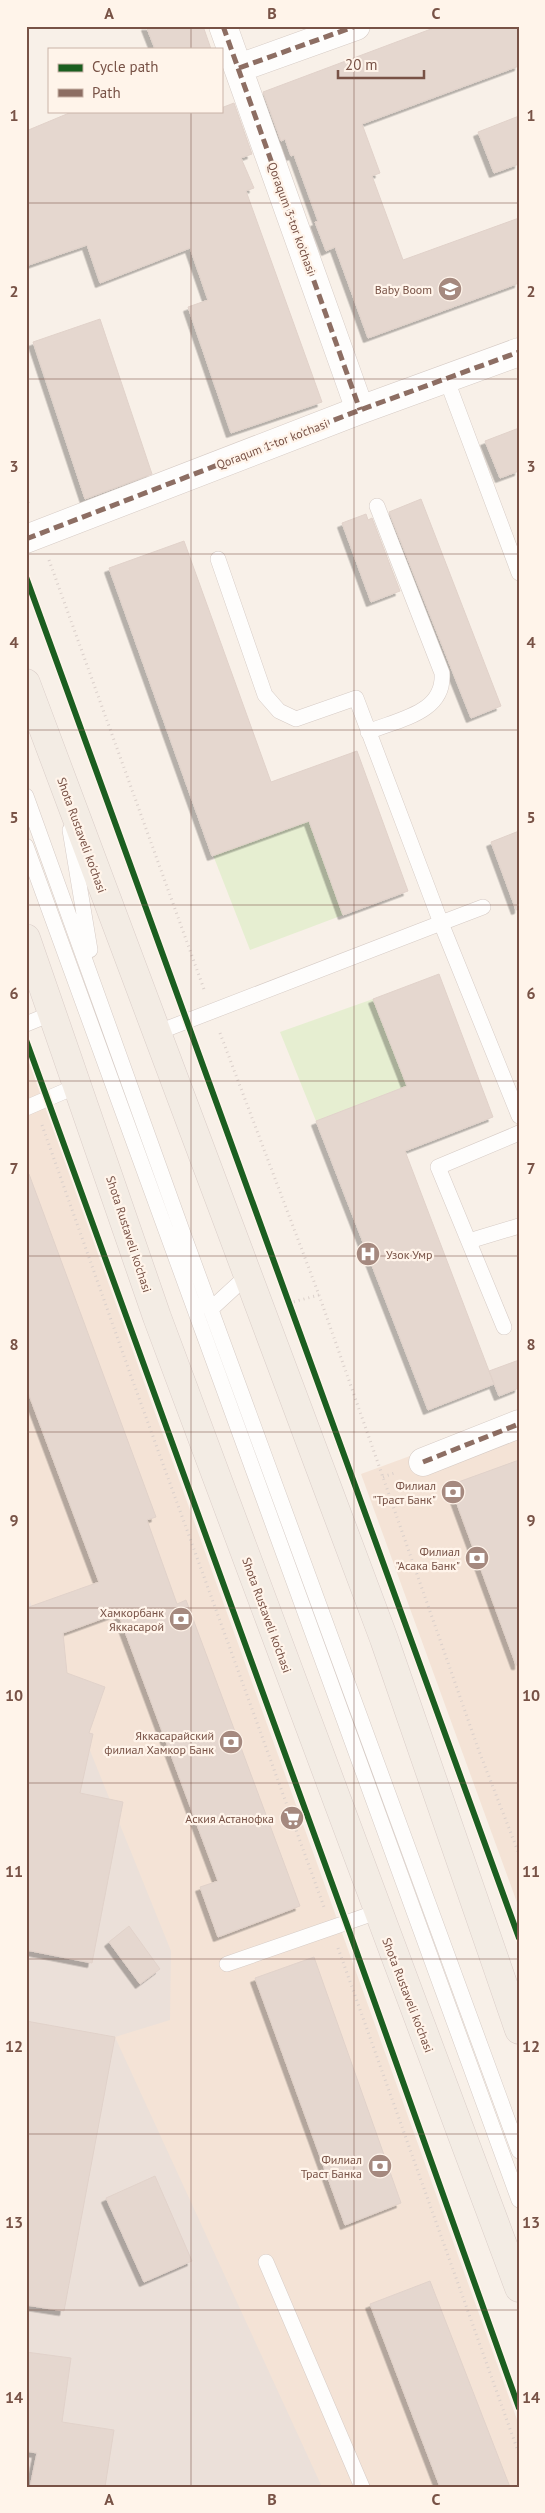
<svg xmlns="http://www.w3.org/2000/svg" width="545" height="2513" viewBox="0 0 545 2513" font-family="'PT Sans',sans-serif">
<defs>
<filter id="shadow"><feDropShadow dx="-4.5" dy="4.5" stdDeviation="0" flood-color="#0004"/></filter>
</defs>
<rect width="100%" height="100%" fill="#f8f0e8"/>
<path fill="#f4e3d6" d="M26 1054 519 2425V2487H26Z
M519 1416V1908L361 1474Z"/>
<path fill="#ebe0d9" d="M26 1592 171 1951 170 2020 115 2037 322 2487H26Z"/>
<path fill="#e6eed1" d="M309 821 343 915 250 950 213 855Z
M373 999 407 1086 316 1121 280 1032Z"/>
<path fill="#e5d7cf" stroke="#e1d2ca" filter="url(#shadow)" d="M146 26H203L211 49H155Z
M439 26H519V66L362 124 380 173 372 176 403 260 519 218V283L368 338 335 247 326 251 315 222 318 221 294 155 291 156 285 139 281 141 263 92Z
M234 103 252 154 241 158 254 188 246 191 322 402 231 433 188 307 208 300 190 248 100 283 87 245 26 266V131L74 111H221V108Z
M519 116V164L494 173 478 132Z
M100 319 152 474 85 499 33 342Z
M519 428V471L500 478 485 441Z
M421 499 501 706 471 718 389 512Z
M366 514 368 520 372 518 400 591 371 602 342 523Z
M184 541 271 782 357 751 408 891 343 915 309 821 212 856 109 568Z
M519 831V909L516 910 491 842Z
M439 974 493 1117 405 1151 494 1384 428 1410 316 1121 407 1086 373 999Z
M26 1174H29L156 1517 147 1520 177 1604 186 1600 300 1906 218 1937 200 1887 218 1881 118 1613 63 1633 67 1673 105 1687 89 1733 93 1734 80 1793 123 1802 92 1963 26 1950V1608L99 1582 26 1387Z
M519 1360V1388L499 1396 489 1371Z
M519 1460V1665H516L450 1485Z
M129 1926 160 1969 140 1984 109 1942Z
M314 1957 401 2203 345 2225 255 1978Z
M26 2021 115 2037 64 2311 26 2305Z
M155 2176 192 2261 144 2282 106 2198Z
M430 2281 510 2487H440L370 2304Z
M26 2352 71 2358 62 2422 114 2430 105 2487H30L37 2453 26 2451Z"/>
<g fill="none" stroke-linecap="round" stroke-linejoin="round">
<g stroke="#d6cbc5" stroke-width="16">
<path id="lane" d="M446 378 519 573
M368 732C399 719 445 713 442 673L377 506
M26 796 185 1239 519 2151
M70 830 90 950
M26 846 519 2200
M483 907 441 923 519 1116
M26 1024 53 1013
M156 1033 441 923 356 698 296 719 279 711 265 695 218 559
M26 1108 79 1085
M469 1241 519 1226
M203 1304 211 1309 249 1274
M504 1327 438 1167 519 1133
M227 1964 377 1912
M266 2262 362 2487"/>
</g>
<g stroke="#d6cbc5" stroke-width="29">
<path id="street" d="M223 26 360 410
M239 68 356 26
M26 539 360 410 519 352
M423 1462 519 1424"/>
</g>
<g stroke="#dacdc8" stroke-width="29">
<path id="primary" d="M26 683 384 1639 519 2030
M26 938 157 1317 519 2288"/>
</g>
<path stroke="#dbd0cb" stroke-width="3" stroke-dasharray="1 4" stroke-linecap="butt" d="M26 498 30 507
M49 560 205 992
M220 1033 319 1295 479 1751 519 1854
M42 1125 131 1376 324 1907
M289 1303 319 1295
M383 1477 397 1472
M338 1948 519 2454"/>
<use href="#lane" stroke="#fefdfc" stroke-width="15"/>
<use href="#street" stroke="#fefdfc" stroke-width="28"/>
<use href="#primary" stroke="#f3ece4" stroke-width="28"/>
<path stroke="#8d6e63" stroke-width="5" stroke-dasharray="10 5" stroke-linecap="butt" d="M223 26 360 410
M239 68 356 26
M26 539 360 410 519 352
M423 1462 519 1424"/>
<g stroke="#fff4ea" stroke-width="9">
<path id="cycleway" d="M26 577 519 1938
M26 1040 346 1922 519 2408"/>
</g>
<use href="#cycleway" stroke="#1b5e20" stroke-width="6"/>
</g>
<path fill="none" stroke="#785246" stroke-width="1" stroke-opacity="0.55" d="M191 26V49M354 26V2487M191 111V2487M26 203H519M26 379H519M26 554H519M26 730H519M26 905H519M26 1081H519M26 1256H519M26 1432H519M26 1608H519M26 1783H519M26 1959H519M26 2134H519M26 2310H519"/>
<defs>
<g id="school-disc" transform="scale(1.25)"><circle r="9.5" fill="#a5897f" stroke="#fff4ea"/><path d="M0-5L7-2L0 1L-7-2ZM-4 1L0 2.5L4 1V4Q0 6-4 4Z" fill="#fff"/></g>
<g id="hospital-disc" transform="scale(1.25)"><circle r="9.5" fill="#a5897f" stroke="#fff4ea"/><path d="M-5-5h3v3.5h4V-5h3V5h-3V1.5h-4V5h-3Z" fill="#fff"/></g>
<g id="bank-disc" transform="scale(1.25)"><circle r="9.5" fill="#a5897f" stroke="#fff4ea"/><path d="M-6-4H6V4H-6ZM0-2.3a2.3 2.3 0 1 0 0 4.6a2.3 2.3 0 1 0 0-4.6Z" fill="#fff"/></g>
<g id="supermarket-disc" transform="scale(1.25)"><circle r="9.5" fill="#a5897f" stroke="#fff4ea"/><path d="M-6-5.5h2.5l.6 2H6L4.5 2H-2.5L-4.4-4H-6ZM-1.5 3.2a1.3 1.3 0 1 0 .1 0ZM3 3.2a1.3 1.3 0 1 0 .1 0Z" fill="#fff"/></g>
</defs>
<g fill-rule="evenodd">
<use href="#school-disc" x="450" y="289"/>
<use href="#hospital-disc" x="368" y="1254"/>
<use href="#bank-disc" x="453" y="1492"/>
<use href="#bank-disc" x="477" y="1558"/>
<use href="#bank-disc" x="181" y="1619"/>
<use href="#bank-disc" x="231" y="1742"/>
<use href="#supermarket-disc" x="292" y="1818"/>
<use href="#bank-disc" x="380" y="2166"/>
</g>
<g text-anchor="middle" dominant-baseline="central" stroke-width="4.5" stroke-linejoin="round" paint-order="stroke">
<g font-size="12" fill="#785246" stroke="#fff4ea">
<text transform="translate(292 218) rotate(70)">Qoraqum 3-tor ko'chasi</text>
<text transform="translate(272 444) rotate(-21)">Qoraqum 1-tor ko'chasi</text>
<text transform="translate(82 835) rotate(70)">Shota Rustaveli ko'chasi</text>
<text transform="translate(129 1234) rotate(72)">Shota Rustaveli ko'chasi</text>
<text transform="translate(267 1615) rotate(70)">Shota Rustaveli ko'chasi</text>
<text transform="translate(408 1995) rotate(69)">Shota Rustaveli ko'chasi</text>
</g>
<g font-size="12" fill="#785246" stroke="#fff4ea" text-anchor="end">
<text x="432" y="289">Baby Boom</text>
<text x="386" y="1254" text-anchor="start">Узок Умр</text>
<text x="436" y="1485">Филиал<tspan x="436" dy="14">"Траст Банк"</tspan></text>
<text x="460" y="1551">Филиал<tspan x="460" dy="14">"Асака Банк"</tspan></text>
<text x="164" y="1612">Хамкорбанк<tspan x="164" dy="14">Яккасарой</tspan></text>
<text x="214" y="1735">Яккасарайский<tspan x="214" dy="14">филиал Хамкор Банк</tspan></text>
<text x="274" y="1818">Аския Астанофка</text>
<text x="362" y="2159">Филиал<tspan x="362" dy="14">Траст Банка</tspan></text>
</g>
</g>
<rect width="545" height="2513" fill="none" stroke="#fff4ea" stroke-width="55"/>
<rect x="48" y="48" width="175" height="65" fill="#fff4ea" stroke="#c9b3a8"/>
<rect x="58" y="64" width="25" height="8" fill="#1b5e20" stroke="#c9b3a8"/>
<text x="92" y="72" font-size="15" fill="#785246">Cycle path</text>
<rect x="58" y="89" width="25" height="8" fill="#8d6e63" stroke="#c9b3a8"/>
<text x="92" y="98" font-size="15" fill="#785246">Path</text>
<path d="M338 70v8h86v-8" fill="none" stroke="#785246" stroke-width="2.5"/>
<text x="345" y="70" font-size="15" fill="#785246" stroke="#fff4ea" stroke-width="4" paint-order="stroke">20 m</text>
<rect x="28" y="28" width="490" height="2458" fill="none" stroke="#785246" stroke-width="2"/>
<g font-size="16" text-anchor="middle" font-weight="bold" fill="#785246">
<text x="109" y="19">A</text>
<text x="272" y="19">B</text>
<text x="436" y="19">C</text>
<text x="14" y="121">1</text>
<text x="531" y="121">1</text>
<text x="14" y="297">2</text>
<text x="531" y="297">2</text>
<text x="14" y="472">3</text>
<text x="531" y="472">3</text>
<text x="14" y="648">4</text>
<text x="531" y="648">4</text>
<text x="14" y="823">5</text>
<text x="531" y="823">5</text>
<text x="14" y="999">6</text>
<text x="531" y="999">6</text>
<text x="14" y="1174">7</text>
<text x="531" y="1174">7</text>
<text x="14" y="1350">8</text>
<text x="531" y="1350">8</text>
<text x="14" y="1526">9</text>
<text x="531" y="1526">9</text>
<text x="14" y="1701">10</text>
<text x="531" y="1701">10</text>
<text x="14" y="1877">11</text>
<text x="531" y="1877">11</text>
<text x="14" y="2052">12</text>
<text x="531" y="2052">12</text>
<text x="14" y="2228">13</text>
<text x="531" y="2228">13</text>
<text x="14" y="2403">14</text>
<text x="531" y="2403">14</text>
<text x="109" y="2505">A</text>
<text x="272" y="2505">B</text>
<text x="436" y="2505">C</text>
</g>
</svg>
